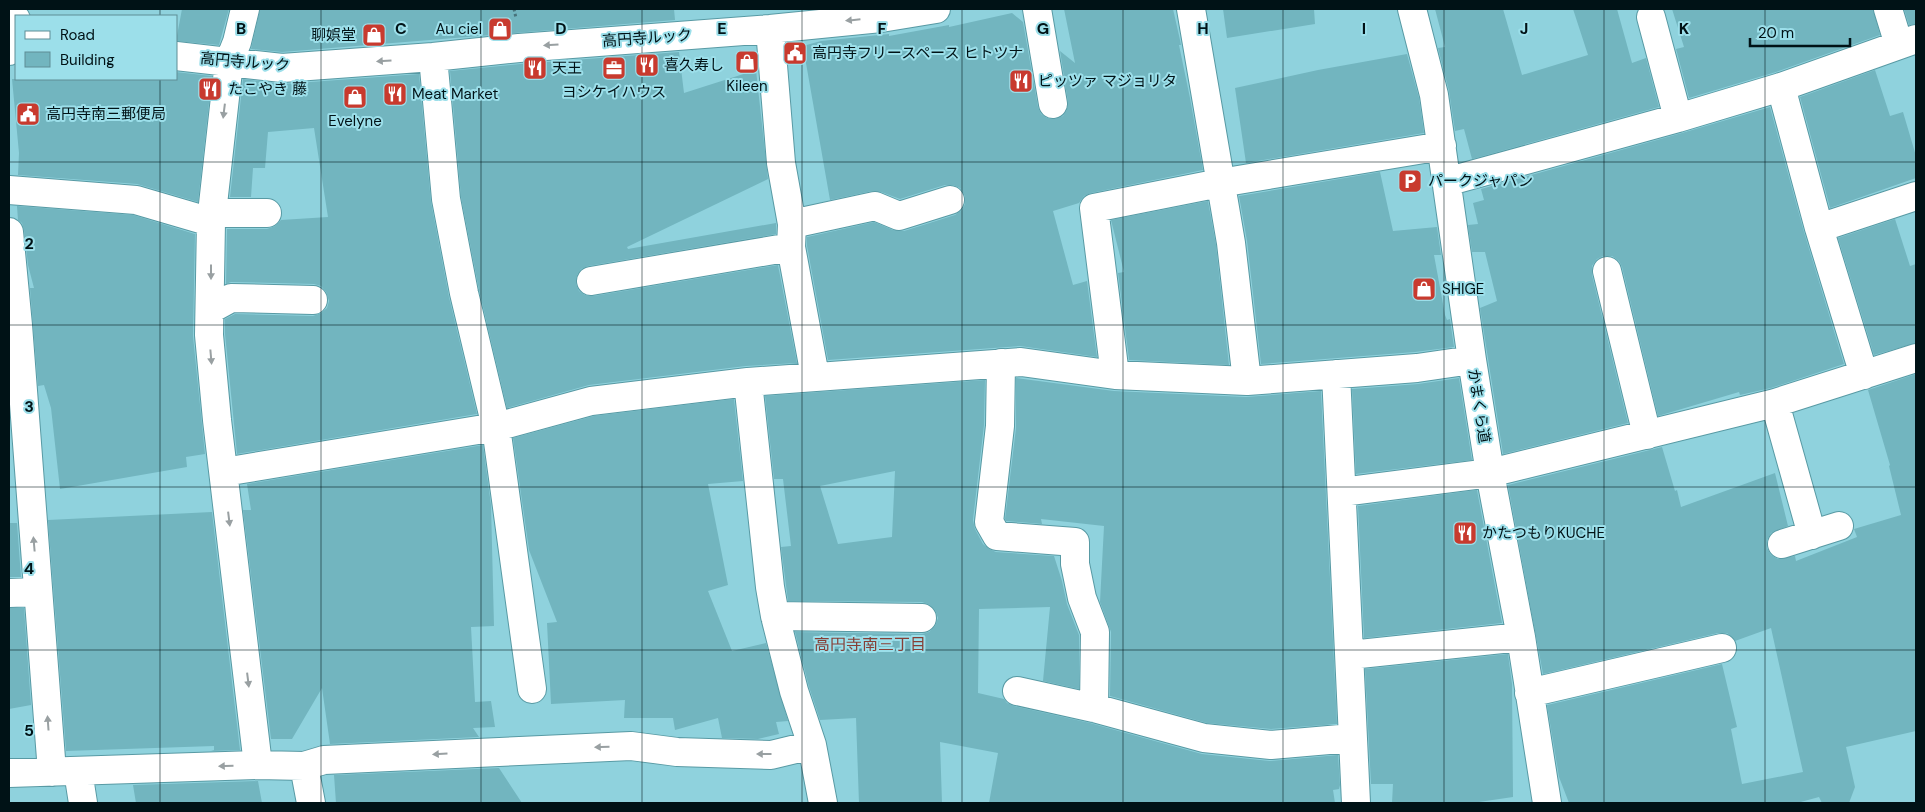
<svg xmlns="http://www.w3.org/2000/svg" width="1925" height="812" viewBox="0 0 1925 812" font-family="'DM Sans','Noto Sans JP',sans-serif">
<rect width="100%" height="100%" fill="#8fd2dd"/>
<path fill="#72b5bf" fill-rule="evenodd" d="M182 9H229L219 45 176 41Z
M260 9H674L675 20 282 52 251 49Z
M1064 9H1173L1180 40 1181 45H1179L1190 98 1203 170 1091 193 1084 196 1079 203 1053 211 1073 285 1087 281 1097 357 1020 346 828 360 807 246V237L874 222 893 230 904 231 955 215 962 210 965 204V196L960 188 953 185H945L900 199 881 192 872 191 830 200 803 46 821 41 889 34V36L949 25V27L1012 13 1023 22 1038 107 1041 114 1047 118 1055 119 1063 116 1067 110 1068 102 1060 51 1075 63Z
M1223 9H1314L1315 24 1227 38Z
M1435 9H1503L1522 75 1588 55 1573 9H1617L1632 63 1646 58 1659 107 1472 159 1464 129 1455 131 1449 91 1438 48 1445 47Z
M1672 9H1873L1880 35 1776 72 1689 98 1676 49 1684 47Z
M1904 9H1916V24L1909 25Z
M679 52 684 93 756 70 768 179 627 247 628 249 776 223V234L588 266 581 269 577 275 576 284 579 291 585 295 594 296 778 265 797 363 746 366 589 385 507 408 479 290 461 197 450 71 520 64Z
M1407 54 1419 98 1424 133 1246 163 1235 88 1318 70Z
M1875 70 1890 116 1903 112 1916 156V178L1830 208 1800 97Z
M176 72 212 76 198 202 137 184 18 175 19 153 12 79H176Z
M419 74 431 202 449 297 477 414 237 454 225 334V319L235 314 313 316 321 313 327 308 329 301 326 292 321 286 314 284 231 282 226 284 227 229H267L275 226 281 220 328 217 314 128 268 132 265 168H253L251 197H230L243 79 283 84Z
M1770 107 1804 232 1844 364 1771 388 1740 395 1739 392 1658 416 1622 267 1619 261 1612 256H1603L1597 259 1592 266V275L1628 423 1503 454 1480 308 1497 301 1485 252H1472L1468 225 1478 224 1473 203 1484 200 1481 189 1682 133Z
M1380 172 1393 231 1437 227 1441 255H1434L1445 315 1447 320 1450 319 1454 347 1415 352 1261 364 1247 241 1239 196Z
M1208 201 1216 245 1229 365 1129 360 1118 273 1124 272 1111 220Z
M17 206 133 215 195 234 193 336 205 454 186 457 187 467 60 489 51 408 44 385 38 386 30 288H34L28 265 24 230 22 223 18 220Z
M1895 219 1910 266 1916 264V343L1874 355 1838 238Z
M1916 374V731L1846 747 1855 787 1849 803H1822L1819 797 1797 803H1569L1559 777 1547 705 1722 664 1737 727 1731 729 1742 784 1803 772 1771 628 1735 641 1727 633H1718L1543 674 1508 485 1662 447 1675 491 1677 490 1681 507 1775 473 1788 526 1771 533 1767 540V548L1771 555 1778 559 1795 556 1796 561 1857 537 1854 529 1901 515 1889 466 1890 465 1868 390Z
M1016 378 1114 391 1246 397 1321 391 1337 724 1271 729 1207 723 1110 696 1111 632 1100 602 1104 526 1041 519 1042 524 1006 521 1005 519 1016 428Z
M1459 378 1472 460 1356 474 1352 389 1418 384Z
M985 380 984 425 973 520 975 529 983 544 989 549 996 552 1054 556 1062 581 1067 604 1079 635V689L1043 681 1050 607 979 609 978 693 1004 699 1007 703 1014 706 1090 723 1202 754 1270 761 1338 755 1340 785 1339 789 1333 790 1335 803H989L998 753 940 742 942 803H859L856 718 820 720 809 687 795 632 922 634 929 632 935 626 938 618 935 610 930 605 922 602 788 601 781 547 791 546 783 479H774L765 396ZM895 471 892 537 838 544 820 486Z
M734 399 743 481 708 484 728 585 708 591 732 651 766 643 788 721 776 722 779 734 758 739 722 738 718 718 675 730 673 718H624L625 700 551 704 547 623 557 622 529 550 513 438 594 416Z
M483 445 491 505 494 626 471 627 475 702 491 701 495 727 473 728 479 737 330 744 322 688 292 739H271L243 510H251L247 484Z
M1477 490 1502 623 1364 638 1358 506Z
M212 512 240 750 211 751 214 750V746L66 751 48 520Z
M9 523H17L21 577H9Z
M9 608H24L31 705 9 709Z
M1508 654 1512 684 1513 797 1472 803H1392L1393 784H1371L1365 669Z
M499 768 522 803H336L334 775Z
M258 781 262 803H136L133 785Z"/>
<g fill="none" stroke-linecap="round" stroke-linejoin="round">
<g stroke="#589aa4" stroke-width="30">
<path id="minor" d="M245 9 237 42 229 62 211 222 209 335 217 420 258 765
M1037 9 1053 104
M1191 9 1231 243 1247 381
M1412 9 1434 95 1472 360 1490 473 1521 637 1547 803
M1888 9 1899 45
M1651 17 1678 118
M770 29 781 163 792 224 791 247 815 376
M9 51 16 19
M176 56 282 68 433 57 519 48 770 29 881 18 936 9
M433 57 446 199 464 293 496 427 532 689
M1781 87 1819 228 1864 375
M1446 182 1678 118 1781 87 1916 39
M9 190 136 200 211 222
M212 213H267
M792 224 875 206 899 216 950 200
M1819 228 1916 196
M9 232 18 325 52 772
M1607 271 1647 435
M591 281 791 247
M211 309 231 298 313 300
M1001 363 1000 426 989 522 997 536 1075 542V564L1082 598 1095 632 1094 708
M1336 374 1356 803
M1115 375 1094 208 1220 183 1442 146
M748 382 770 587 775 616 794 691 812 745 823 803
M1775 403 1812 535
M224 472 496 427 591 401 748 382 1021 362 1115 375 1247 381 1417 368 1472 360
M1342 492 1490 473 1775 403 1916 358
M1782 544 1839 526
M9 593 38 592
M775 616 922 618
M1350 655 1521 637
M1017 691 1094 708 1204 738 1271 745 1352 738
M1529 693 1722 648
M304 766 311 803
M78 771 83 803
M9 773 258 765 304 766 324 760 631 746 677 752 771 755 812 745"/>
</g>
<path stroke="#48737b" stroke-width="3" stroke-dasharray="2.5 2.5" stroke-linecap="butt" d="M514 9 516 18"/>
<use href="#minor" stroke="#fff" stroke-width="28"/>
</g>
<defs><path id="oneway-solid" d="M-6-.8H1V-3.2L6.5 0L1 3.2V.8H-6Z" transform="scale(1.25)"/></defs>
<g fill="#99a0a2">
<use href="#oneway-solid" transform="translate(853 20) rotate(174)"/>
<use href="#oneway-solid" transform="translate(551 45) rotate(176)"/>
<use href="#oneway-solid" transform="translate(384 61) rotate(176)"/>
<use href="#oneway-solid" transform="translate(224 111) rotate(97)"/>
<use href="#oneway-solid" transform="translate(211 272) rotate(90)"/>
<use href="#oneway-solid" transform="translate(211 357) rotate(85)"/>
<use href="#oneway-solid" transform="translate(229 519) rotate(83)"/>
<use href="#oneway-solid" transform="translate(34 544) rotate(-95)"/>
<use href="#oneway-solid" transform="translate(248 680) rotate(83)"/>
<use href="#oneway-solid" transform="translate(48 723) rotate(-94)"/>
<use href="#oneway-solid" transform="translate(602 747) rotate(178)"/>
<use href="#oneway-solid" transform="translate(440 754) rotate(177)"/>
<use href="#oneway-solid" transform="translate(764 754) rotate(-180)"/>
<use href="#oneway-solid" transform="translate(226 766) rotate(178)"/>
</g>
<path fill="none" stroke="#001216" stroke-width="1" stroke-opacity="0.55" d="M160 9V16M321 9V803M481 9V803M642 9V803M802 9V803M962 9V803M1123 9V803M1283 9V803M1444 9V803M1604 9V803M1765 9V803M160 79V803M9 162H1916M9 325H1916M9 487H1916M9 650H1916"/>
<defs>
<g id="shop-square" transform="scale(1.25)"><rect x="-9" y="-9" width="18" height="18" rx="4" fill="#c83a2e" stroke="#9cdfea"/><path d="M-5-2.5h2.3a2.7 3.5 0 0 1 5.4 0H5L5.5 6h-11ZM-1.5-2.5h3a1.5 2.3 0 0 0-3 0Z" fill="#fff"/></g>
<g id="civic-square" transform="scale(1.25)"><rect x="-9" y="-9" width="18" height="18" rx="4" fill="#c83a2e" stroke="#9cdfea"/><path d="M-.6-6.5H3V-4.5H.6V-3L4-1V1h2V6H-6V1h2V-1L-.6-3ZM-1.2 2.5V6h2.4V2.5Z" fill="#fff"/></g>
<g id="restaurant-square" transform="scale(1.25)"><rect x="-9" y="-9" width="18" height="18" rx="4" fill="#c83a2e" stroke="#9cdfea"/><path d="M-5-6h1v4h1v-4h1v4h1v-4h1v5L-1.5 .5V6h-2V.5L-5-1ZM5-6V6H3V1.5H1.5Q1.5-4 5-6Z" fill="#fff"/></g>
<g id="office-square" transform="scale(1.25)"><rect x="-9" y="-9" width="18" height="18" rx="4" fill="#c83a2e" stroke="#9cdfea"/><path d="M-6-3h4V-5.5h4V-3h4V5H-6ZM-1-4.5V-3h2v-1.5ZM-6 0V1H6V0Z" fill="#fff"/></g>
<g id="parking-square" transform="scale(1.25)"><rect x="-9" y="-9" width="18" height="18" rx="4" fill="#c83a2e" stroke="#9cdfea"/><path d="M-3.5-5.5H1a3.5 3.5 0 0 1 0 7H-1V5.5H-3.5ZM-1-3.4V-.6H.8a1.4 1.4 0 0 0 0-2.8Z" fill="#fff"/></g>
</defs>
<g fill-rule="evenodd">
<use href="#shop-square" x="500" y="29"/>
<use href="#shop-square" x="374" y="35"/>
<use href="#civic-square" x="795" y="53"/>
<use href="#shop-square" x="747" y="62"/>
<use href="#restaurant-square" x="647" y="65"/>
<use href="#restaurant-square" x="535" y="68"/>
<use href="#office-square" x="614" y="68"/>
<use href="#restaurant-square" x="1021" y="81"/>
<use href="#restaurant-square" x="210" y="89"/>
<use href="#restaurant-square" x="395" y="94"/>
<use href="#shop-square" x="355" y="97"/>
<use href="#civic-square" x="28" y="114"/>
<use href="#parking-square" x="1410" y="181"/>
<use href="#shop-square" x="1424" y="289"/>
<use href="#restaurant-square" x="1465" y="533"/>
</g>
<g text-anchor="middle" dominant-baseline="central" stroke-width="4" stroke-linejoin="round" paint-order="stroke">
<g font-size="15" fill="#001216" stroke="#9cdfea" text-anchor="start">
<text x="482" y="29" text-anchor="end">Au ciel</text>
<text x="356" y="35" text-anchor="end">聊娯堂</text>
<text x="812" y="53">高円寺フリースペース ヒトツナ</text>
<text x="664" y="65">喜久寿し</text>
<text x="552" y="68">天王</text>
<text x="1038" y="81">ピッツァ マジョリタ</text>
<text x="747" y="86" text-anchor="middle">Kileen</text>
<text x="228" y="89">たこやき 藤</text>
<text x="614" y="92" text-anchor="middle">ヨシケイハウス</text>
<text x="412" y="94">Meat Market</text>
<text x="46" y="114">高円寺南三郵便局</text>
<text x="355" y="121" text-anchor="middle">Evelyne</text>
<text x="1428" y="181">パークジャパン</text>
<text x="1442" y="289">SHIGE</text>
<text x="1482" y="533">かたつもりKUCHE</text>
</g>
<g font-size="15" fill="#001216" stroke="#9cdfea">
<text transform="translate(647 38) rotate(-4)">高円寺ルック</text>
<text transform="translate(245 62) rotate(5)">高円寺ルック</text>
<text transform="translate(1479 406) rotate(81)">かまくら道</text>
</g>
<g font-size="16" fill="#863f36" stroke="#9cdfea">
<text x="870" y="644">高円寺南三丁目</text>
</g>
</g>
<g font-size="16" text-anchor="middle" font-weight="bold" fill="#001216" stroke="#9cdfea" stroke-width="4" stroke-linejoin="round" paint-order="stroke">
<text x="241" y="34">B</text>
<text x="401" y="34">C</text>
<text x="561" y="34">D</text>
<text x="722" y="34">E</text>
<text x="882" y="34">F</text>
<text x="1043" y="34">G</text>
<text x="1203" y="34">H</text>
<text x="1364" y="34">I</text>
<text x="1524" y="34">J</text>
<text x="1684" y="34">K</text>
<text x="29" y="249">2</text>
<text x="29" y="412">3</text>
<text x="29" y="574">4</text>
<text x="29" y="736">5</text>
</g>
<rect width="1925" height="812" fill="none" stroke="#001216" stroke-width="20"/>
<rect x="15" y="15" width="162" height="65" fill="#9cdfea" stroke="#5e8d95"/>
<rect x="25" y="31" width="25" height="8" fill="#ffffff" stroke="#5e8d95"/>
<text x="60" y="40" font-size="15" fill="#001216">Road</text>
<rect x="25" y="52" width="25" height="15" fill="#72b5bf" stroke="#5e8d95"/>
<text x="60" y="65" font-size="15" fill="#001216">Building</text>
<path d="M1750 38v8h100v-8" fill="none" stroke="#001216" stroke-width="2.5"/>
<text x="1758" y="38" font-size="15" fill="#001216" stroke="#9cdfea" stroke-width="4" paint-order="stroke">20 m</text>
</svg>
